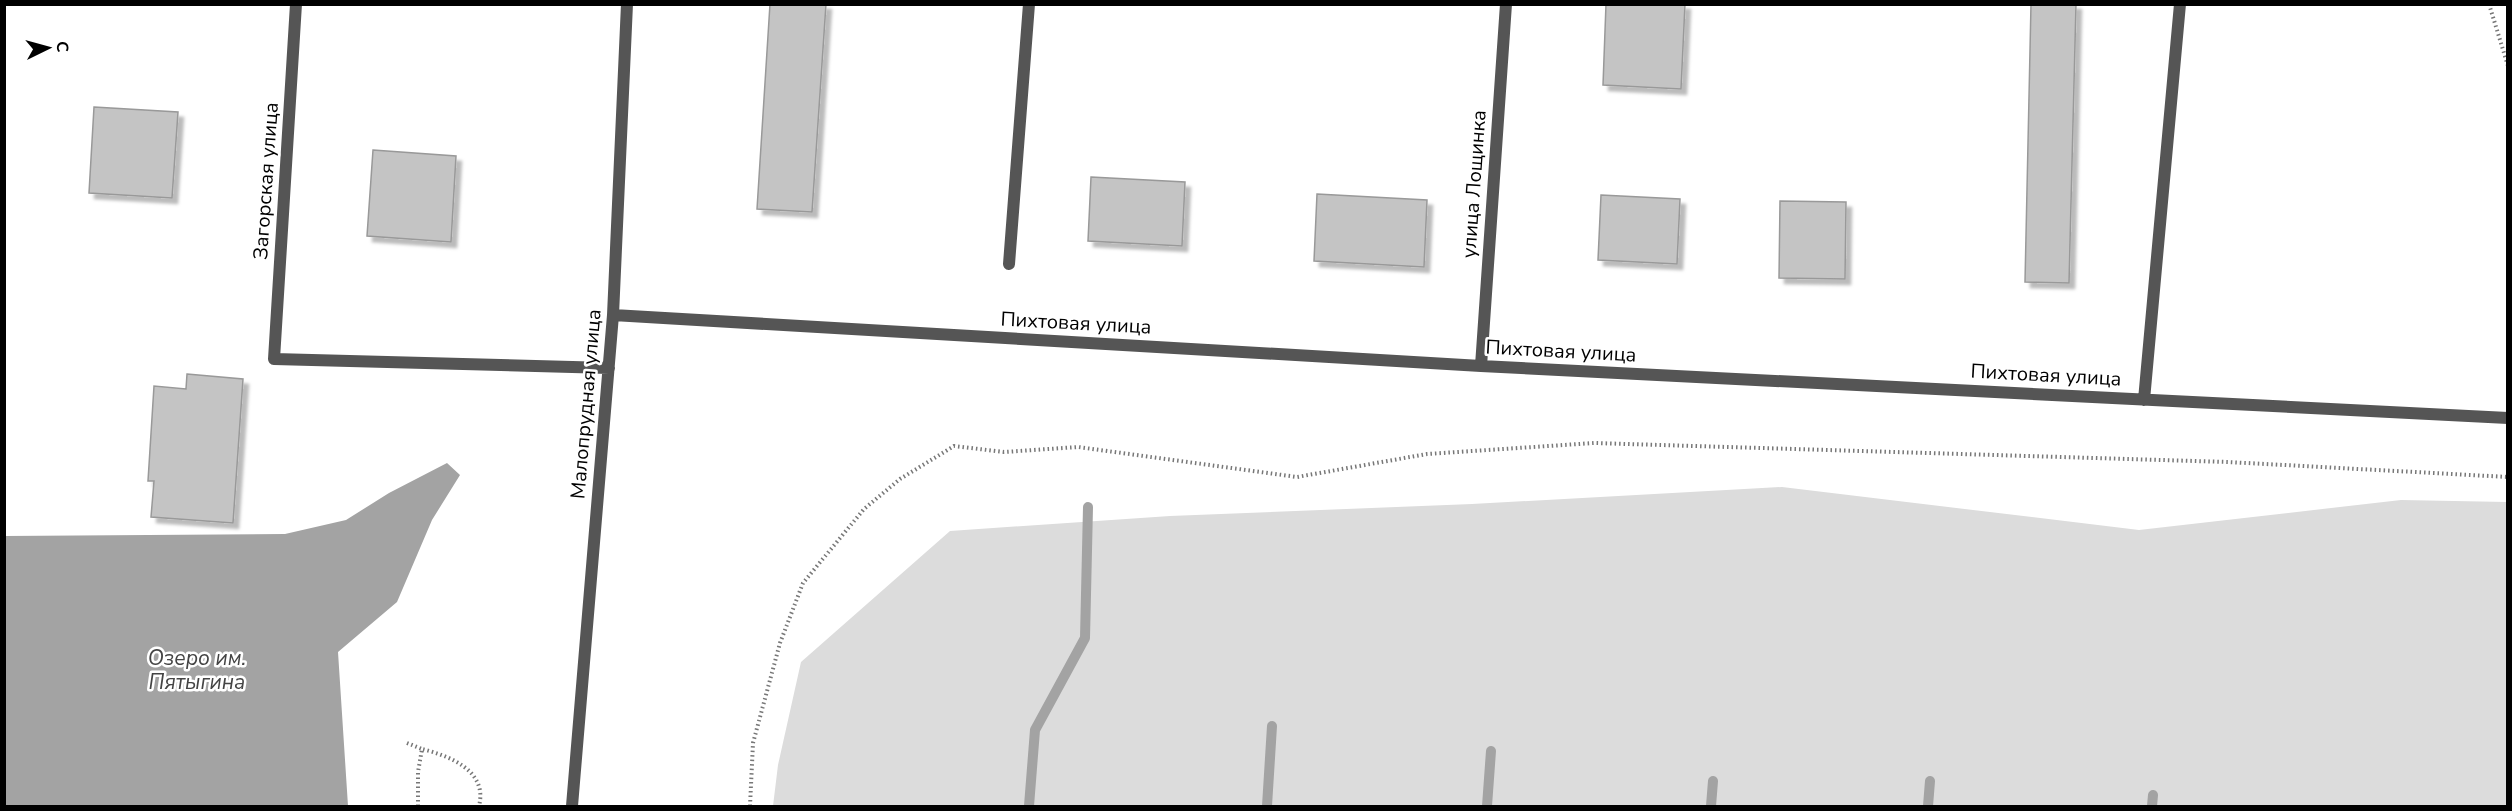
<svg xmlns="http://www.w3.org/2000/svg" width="2512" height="811" viewBox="0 0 2512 811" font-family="'Nunito Sans',sans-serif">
<defs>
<filter id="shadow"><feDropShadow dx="5.5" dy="5.5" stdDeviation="1.5" flood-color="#0004"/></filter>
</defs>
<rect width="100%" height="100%" fill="#fff"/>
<path fill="#dcdcdc" d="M1782 487 2139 530 2401 500 2507 502V806H773L778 765 801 662 950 531 1170 516 1472 504Z"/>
<path fill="#a3a3a3" d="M447 463 460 475 432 520 397 602 338 652 348 806H5V536L285 534 346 520 389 493Z"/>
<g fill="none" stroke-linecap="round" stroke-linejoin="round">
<path stroke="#a3a3a3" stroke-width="10" d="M1029 806 1035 730 1085 638 1088 507
M1267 806 1272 726
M1487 806 1491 751
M1711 806 1713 781
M1928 806 1930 781
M2152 806 2153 795"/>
</g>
<path fill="#c4c4c4" stroke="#999" stroke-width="1.5" filter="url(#shadow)" d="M770 4H826L812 212 757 209Z
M1606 4H1685L1681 89 1603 85Z
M2031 4H2076L2069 283 2025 282Z
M94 107 178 112 172 198 89 193Z
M373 150 456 156 451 242 367 236Z
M1091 177 1185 182 1182 246 1088 241Z
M1317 194 1427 200 1424 267 1314 261Z
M1601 195 1680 199 1677 264 1598 260Z
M1780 201 1846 202 1845 279 1779 278Z
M187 374 243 379 233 523 151 517 154 481H148L154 386 186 389Z"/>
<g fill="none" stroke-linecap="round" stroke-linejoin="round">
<path stroke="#777" stroke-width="4" stroke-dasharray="1.5 3" stroke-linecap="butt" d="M2489 4 2508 66
M407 743 422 749
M418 806V772L422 749C450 756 488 771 479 806
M750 806 753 743 780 643 803 583 864 509 900 479 954 446 1004 452 1078 447 1297 477 1427 454 1594 443 2228 462 2508 477"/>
<path stroke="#555" stroke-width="12" d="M1009 264 1029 4"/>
<path stroke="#555" stroke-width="12" d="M296 4 274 359 609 368
M613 315 1481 366 2508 418
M1481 366 1506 4
M2144 400 2180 4
M572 806 613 315 627 4"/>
</g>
<g text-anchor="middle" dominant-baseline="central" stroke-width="5" stroke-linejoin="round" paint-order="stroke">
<g font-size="20" fill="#000" stroke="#fff">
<text transform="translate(266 181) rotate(-86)">Загорская улица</text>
<text transform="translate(1474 184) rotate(-86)">улица Лощинка</text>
<text transform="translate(1076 323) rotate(3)">Пихтовая улица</text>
<text transform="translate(1561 351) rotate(3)">Пихтовая улица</text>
<text transform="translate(2046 375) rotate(3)">Пихтовая улица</text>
<text transform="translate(586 404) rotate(-85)">Малопрудная улица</text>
</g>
<g font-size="21" font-style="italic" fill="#444" stroke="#fff">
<text x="197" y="658">Озеро им.<tspan x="197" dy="24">Пятыгина</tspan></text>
</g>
</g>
<rect width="2512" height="811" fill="none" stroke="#000000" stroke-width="12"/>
<g transform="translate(48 48) rotate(85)" stroke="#ffffff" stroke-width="4.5" paint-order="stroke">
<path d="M0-4.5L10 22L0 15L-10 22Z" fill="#000000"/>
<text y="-9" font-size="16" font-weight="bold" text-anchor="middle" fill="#000000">С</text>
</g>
</svg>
